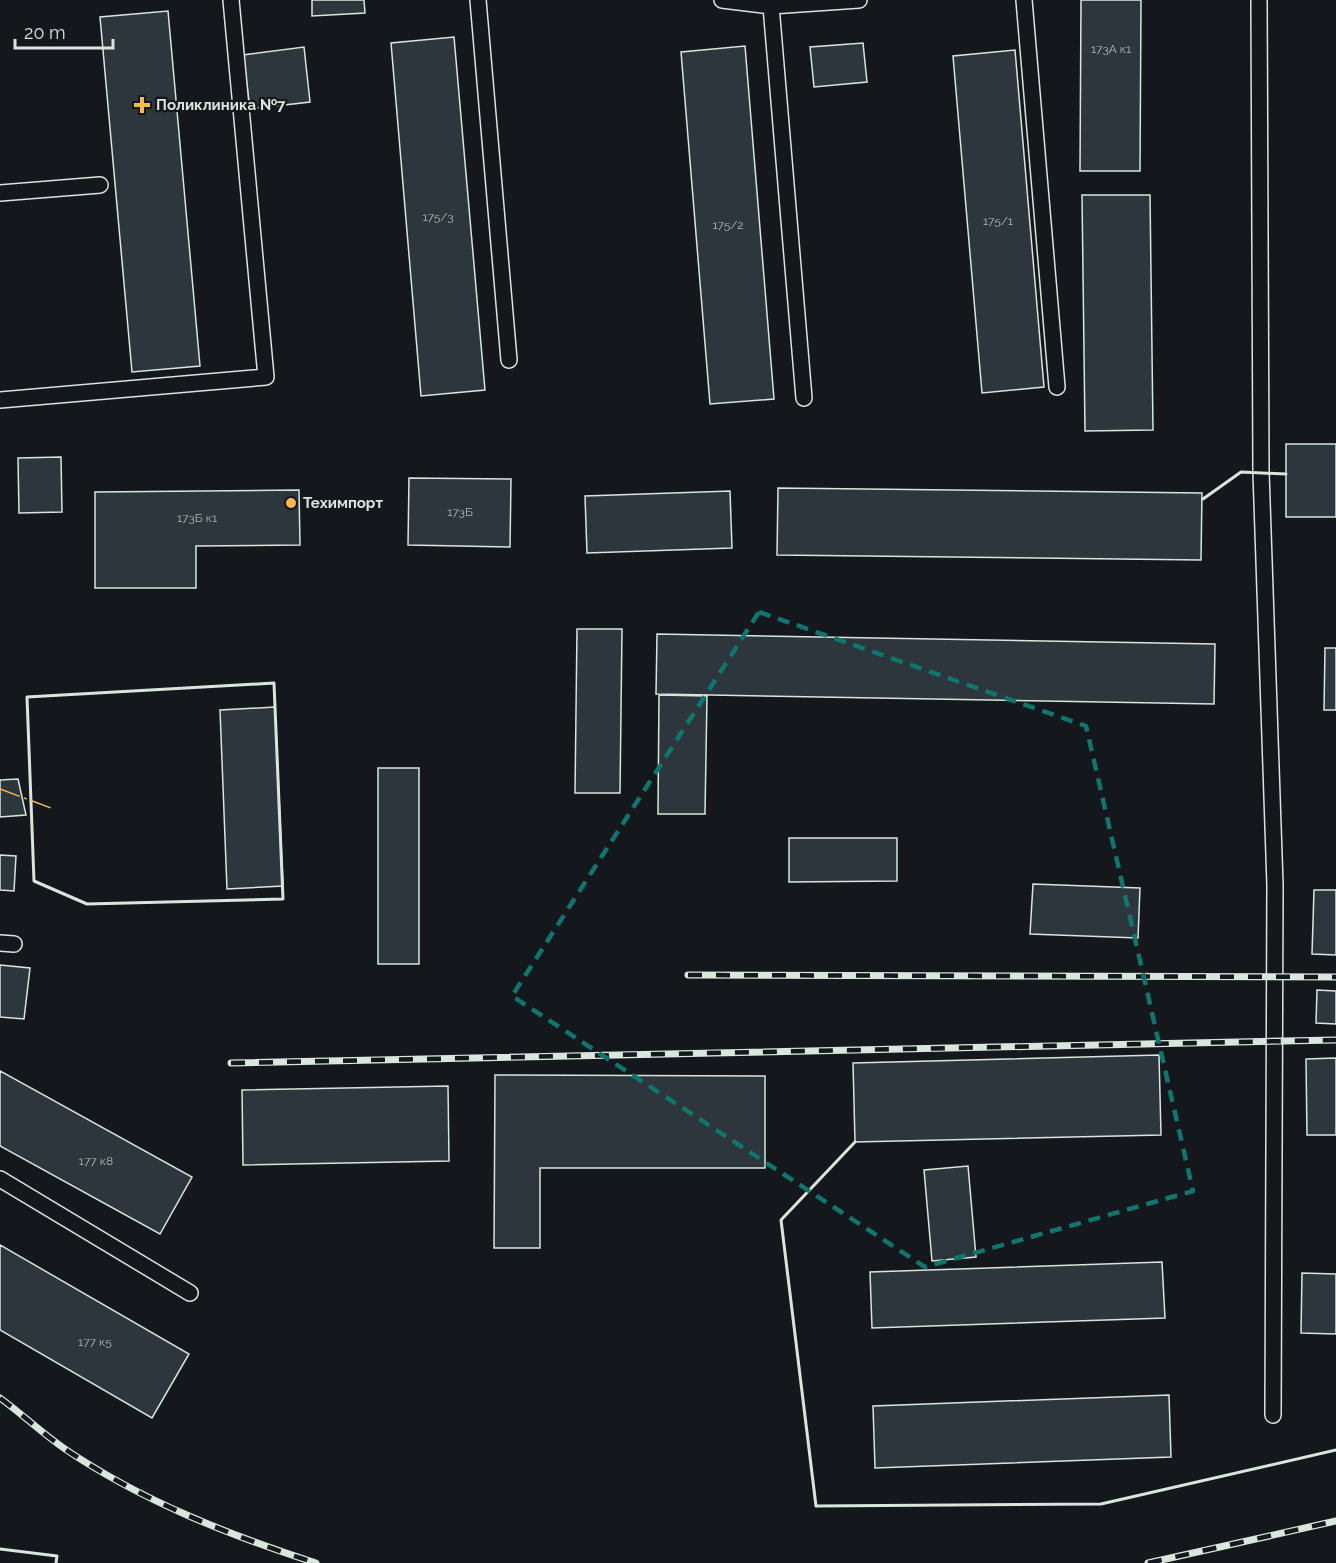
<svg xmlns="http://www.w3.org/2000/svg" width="1336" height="1563" viewBox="0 0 1336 1563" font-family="Raleway,sans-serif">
<rect width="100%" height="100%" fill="#14181c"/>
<path fill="#2c363c" stroke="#d8e6dc" stroke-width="1.5" d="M312 0H364L365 13 312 16Z
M1081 0H1141L1140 171H1080Z
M168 11 200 366 132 372 100 17Z
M454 37 485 390 421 396 391 43Z
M863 43 867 82 814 87 810 47Z
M745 46 774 399 710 404 681 52Z
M304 47 310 102 250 109 243 55Z
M1015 50 1044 387 982 393 953 56Z
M1082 195H1150L1153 430 1085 431Z
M1286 444H1336V517H1286Z
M61 457 62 512 19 513 18 458Z
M409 478 511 479 510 547 408 545Z
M778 488 1202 493 1201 560 777 555Z
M299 490 300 545 196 546V588H95V492Z
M730 491 732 548 587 553 585 496Z
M577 629H622L620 793H575Z
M657 634 1215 644 1214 704 656 694Z
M1325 648H1336V710H1324Z
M659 695 707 696 705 814H658Z
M275 707 283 886 227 889 220 710Z
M378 768H419V964H378Z
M18 779 26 815 0 817V780Z
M789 838H897V881L789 882Z
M0 855 16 856 14 891 0 890Z
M1033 884 1140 888 1138 938 1030 934Z
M1314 890H1336V955L1312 954Z
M0 965 30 968 24 1019 0 1017Z
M1317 990 1336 991V1024L1316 1023Z
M1159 1055 1161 1135 855 1142 853 1063Z
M1336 1058V1135H1307L1306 1059Z
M0 1071 192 1177 160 1234 0 1146Z
M495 1075 765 1076V1168H540V1248H494Z
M448 1086 449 1161 243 1165 242 1090Z
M968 1166 976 1257 932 1261 924 1170Z
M0 1245 189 1354 152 1418 0 1330Z
M1162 1262 1165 1318 872 1328 870 1272Z
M1302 1273 1336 1274V1334L1301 1333Z
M1169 1395 1171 1457 875 1468 873 1406Z"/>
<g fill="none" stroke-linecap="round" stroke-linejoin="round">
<g stroke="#d8e6dc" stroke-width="18">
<path id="lane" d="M478 0 509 360
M722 0 771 6 859 0
M1024 0 1057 387
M1259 0 1261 472 1275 885 1273 1415
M771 6 804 398
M0 193 100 185
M0 400 266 377 231 0
M0 943 14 944
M0 1179 190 1293"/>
</g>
<use href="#lane" stroke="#14181c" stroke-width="15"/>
<g stroke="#d8e6dc" stroke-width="7">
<path id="rail" d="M688 975 1336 977
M231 1063 1336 1040
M0 1398C22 1414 42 1433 65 1449 142 1501 229 1535 316 1563
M1148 1563 1336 1521"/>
</g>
<use href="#rail" stroke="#14181c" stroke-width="4.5" stroke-dasharray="14" stroke-linecap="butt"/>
<path stroke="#d8e6dc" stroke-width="3" d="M1203 499 1241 472 1286 474
M274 683 283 899 87 904 34 881 27 697Z
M855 1142 781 1220 816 1506 1101 1504 1336 1450
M0 1549 57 1556 56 1563"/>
<path stroke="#ffb74d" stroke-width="1.5" stroke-dasharray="21 4.5 3 4.5" stroke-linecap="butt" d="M0 789 51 808"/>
</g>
<path fill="none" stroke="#0f766e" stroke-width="4.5" stroke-dasharray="12 8" stroke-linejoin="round" d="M759 612 1086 726 1193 1191 925 1267 512 996Z"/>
<g fill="#ffb74d" stroke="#14181c" stroke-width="2">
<path d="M139 96h6v6h6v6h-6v6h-6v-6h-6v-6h6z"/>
<circle cx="291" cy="503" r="6"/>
</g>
<g text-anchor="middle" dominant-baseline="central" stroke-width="4.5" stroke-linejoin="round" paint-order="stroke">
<g font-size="12" fill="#adbab4">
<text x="1111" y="49">173А к1</text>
<text x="438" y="217">175/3</text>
<text x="998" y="221">175/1</text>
<text x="728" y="225">175/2</text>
<text x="460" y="512">173Б</text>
<text x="197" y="518">173Б к1</text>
<text x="96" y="1161">177 к8</text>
<text x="95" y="1342">177 к5</text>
</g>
<g font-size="15" font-weight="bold" fill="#d8e6dc" stroke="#14181c" text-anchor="start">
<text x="156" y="105">Поликлиника №7</text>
<text x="303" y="503">Техимпорт</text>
</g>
</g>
<path d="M15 39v9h98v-9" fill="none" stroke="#d8e6dc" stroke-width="3"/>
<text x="24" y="39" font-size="18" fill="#d8e6dc" stroke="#14181c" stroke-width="4.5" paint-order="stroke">20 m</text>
</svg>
